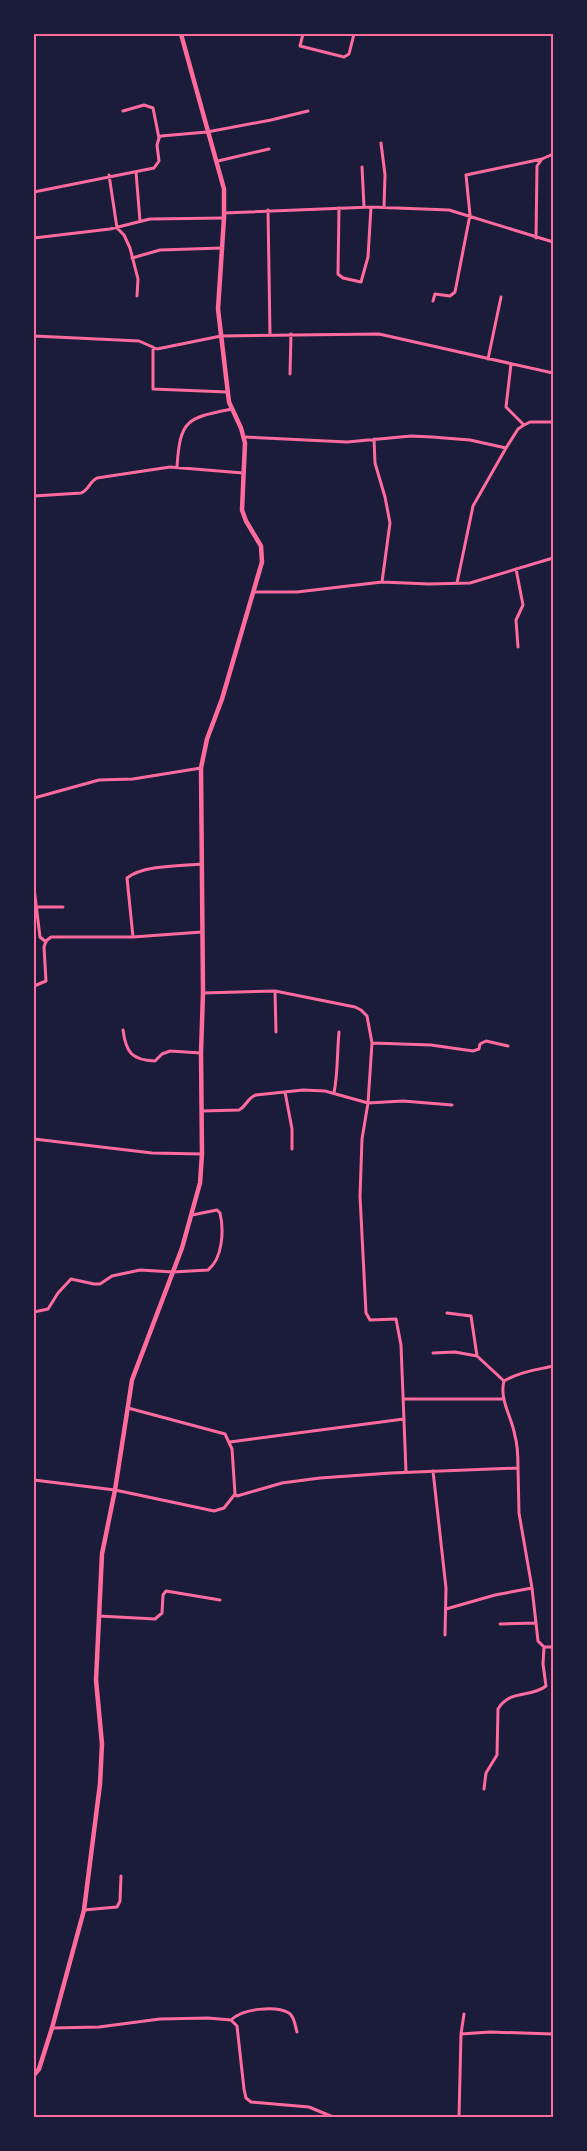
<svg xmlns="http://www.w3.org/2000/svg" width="587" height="2151" viewBox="0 0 587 2151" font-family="Signika,sans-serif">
<rect width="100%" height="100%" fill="#1b1b3a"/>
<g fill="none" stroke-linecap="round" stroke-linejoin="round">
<path stroke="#ff6b9d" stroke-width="3" d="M303 34 300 46 344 57 349 54 354 34
M123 111 144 105 153 108 159 138
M381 143 385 175 384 207
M218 161 269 149
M362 167 364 207
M136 172 140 221
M109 175 117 228 124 235 130 248 138 279 137 296
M34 192 154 168 159 161 157 145 159 138 161 136 207 132 271 120 308 111
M339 208 338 274 343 278 361 282 368 257 371 207
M268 210 270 334
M224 213 371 207 449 210 553 242
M34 238 110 229 150 219 224 218
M536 238 537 166 542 159 553 154
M132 258 160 250 222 248
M433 301 435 294 450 296 455 292 470 215 466 175 542 159
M34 336 139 341 157 349 221 336 379 334 553 373
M153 347V389L227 392
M488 359 501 297
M511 364 506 407 524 425
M290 374 291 334
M244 437 347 442 411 436 432 437 470 440 506 448
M374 439 375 463 385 497 390 523 382 582
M177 467C180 419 187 418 232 409
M34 496 81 493C89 490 89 482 97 478L170 467 243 473
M516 569 523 605 516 620 518 647
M457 583 473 506 506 448 518 429 524 425 530 422H553
M254 592H297L382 582 429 584 470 583 553 558
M34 798 99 780 133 779 201 768
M34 888 40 937 46 942
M36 907H63
M133 937 127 878C143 865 181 866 202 864
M34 986 46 981 44 947 46 941 51 937H133L202 932
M275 991 276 1032
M203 993 275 991 355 1007 361 1010 367 1016 372 1043 368 1103 362 1139 360 1196 366 1313 370 1320 396 1319 401 1345 406 1472
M123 1030C126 1053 132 1060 155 1061L162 1054 170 1051 201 1053
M372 1043 431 1045 473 1051 479 1049 480 1044 486 1041 508 1046
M285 1092 292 1129V1149
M334 1093C338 1073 337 1053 339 1032
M202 1111 239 1110C247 1106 247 1098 256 1095L303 1090 325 1091 368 1103 403 1101 452 1105
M34 1139 152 1153 202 1154
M34 1312 48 1309 58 1293 71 1279 94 1284H100L112 1276 140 1270 173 1272 208 1270C223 1258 224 1230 220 1213L217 1210 192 1215
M447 1313 471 1316 477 1356 504 1381
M433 1353 455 1352 477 1356
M404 1399H503
M128 1408 225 1434 232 1449 235 1494 237 1496 282 1483 320 1478 391 1473 518 1468 519 1513 532 1588 538 1641 544 1647H553
M230 1442 404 1419
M518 1468C518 1457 518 1446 515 1436 512 1417 499 1400 504 1381 519 1372 536 1370 553 1366
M433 1471 446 1588 445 1635
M34 1480 115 1490 214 1511 224 1508 235 1494
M446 1609 495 1595 532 1588
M99 1616 155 1619 162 1613 163 1595 166 1591 220 1600
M500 1624 536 1623
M484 1789 486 1773 497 1755 498 1709C510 1689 531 1698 546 1686L543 1664 544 1647
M84 1910 117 1907 120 1901 121 1876
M231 2020C242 2009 275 2005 289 2013 295 2017 295 2026 297 2032
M52 2028 99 2027 160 2019 208 2018 231 2020 237 2026 244 2089 246 2098 251 2102 309 2107 333 2117
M461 2034 490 2032 553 2034
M459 2117 461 2034 464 2014"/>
<path stroke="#ff6b9d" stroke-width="4.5" d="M34 2075 39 2069 52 2028 84 1910 100 1784 102 1744 96 1680 102 1554 115 1490 132 1380 182 1248 200 1183 202 1154 201 1053 203 993 201 768 207 739 222 699 262 562 261 546 246 521 242 510 245 443 241 428 229 402 218 309 224 218V189L181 34"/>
</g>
<rect width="587" height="2151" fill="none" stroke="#1b1b3a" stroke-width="70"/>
<rect x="35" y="35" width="517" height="2081" fill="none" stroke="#ff6b9d" stroke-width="2"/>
</svg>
